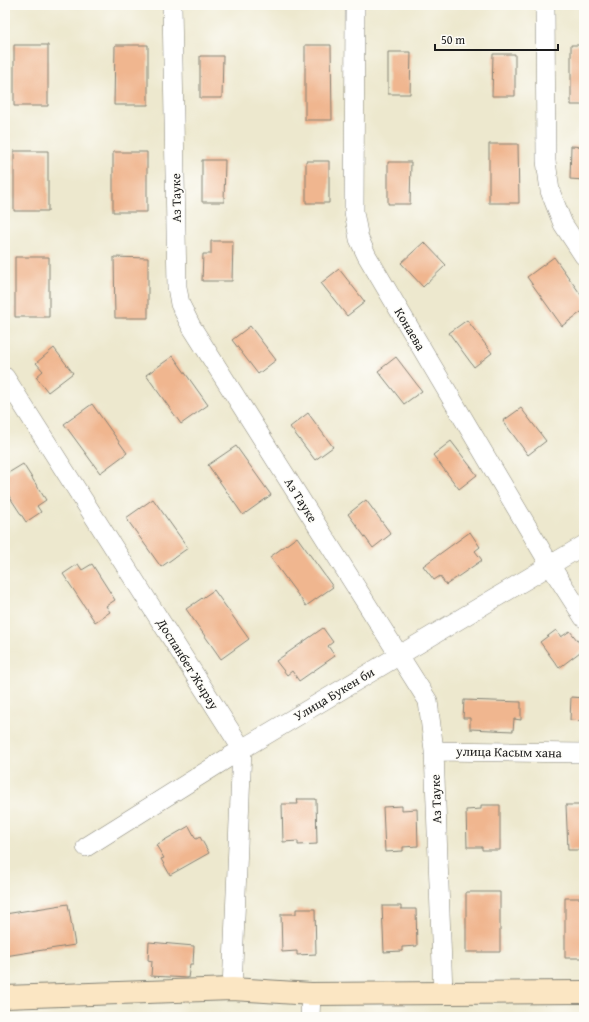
<svg xmlns="http://www.w3.org/2000/svg" width="589" height="1022" viewBox="0 0 589 1022" font-family="'Gentium Book Plus',serif">
<rect width="100%" height="100%" fill="#fdfcf7"/>
<filter id="ink" filterUnits="userSpaceOnUse"><feTurbulence type="fractalNoise" baseFrequency=".025" numOctaves="2"/><feDisplacementMap in="SourceGraphic" scale="8" xChannelSelector="R" yChannelSelector="G"/><feConvolveMatrix kernelMatrix="1 2 1 2 8 2 1 2 1" color-interpolation-filters="sRGB"/></filter>
<filter id="wash" filterUnits="userSpaceOnUse"><feTurbulence type="fractalNoise" baseFrequency=".012" numOctaves="4" result="noise"/><feDisplacementMap in="SourceGraphic" scale="16" xChannelSelector="R" yChannelSelector="G"/><feGaussianBlur stdDeviation="0.9" result="paint"/><feColorMatrix in="noise" values="0 0 0 0 0 0 0 0 0 0 0 0 0 0 0 0 0 1.4 0 .05"/><feComposite in="paint" operator="in"/></filter>
<g filter="url(#wash)">
<rect width="100%" height="100%" fill="#ede8ce"/>
<g id="blocks">
<path fill="#f0b68f" d="M14 45H48V106H14Z
M115 45H148V105H114Z
M305 45H331L332 120H305Z
M571 45H584V105H571Z
M388 52H411L410 94H388Z
M493 54H515V96H492Z
M200 56H223L222 98H200Z
M489 144H518L519 203H489Z
M571 146 584 147V180L570 179Z
M14 151H48V211H14Z
M113 152H147V212H113Z
M202 160H225L224 202H202Z
M306 161H329V203H306Z
M388 162H411L410 204H388Z
M211 241H233L232 281H202L203 254H211Z
M424 242 446 265 423 287 401 263Z
M15 257H49V317H15Z
M114 257 148 258V318H115Z
M554 257 584 299V310L562 326 527 277Z
M339 269 365 302 347 316 321 283Z
M467 320 492 353 474 367 449 333Z
M250 326 276 360 258 374 232 340Z
M54 348 73 373 48 392 36 377 43 371 36 363Z
M173 356 208 405 181 424 146 375Z
M396 357 422 391 404 404 378 371Z
M92 404 127 453 100 473 64 424Z
M521 408 546 441 528 455 503 421Z
M308 413 333 447 315 460 290 427Z
M451 441 477 475 459 489 433 455Z
M236 446 271 495 243 515 208 465Z
M23 464 46 500 37 506 41 512 26 522 5 490V475Z
M153 499 188 548 161 567 126 518Z
M366 500 391 534 373 548 348 514Z
M470 532 480 547 475 551 482 560 446 585 440 576 434 580 423 566Z
M297 537 333 587 306 606 270 557Z
M78 564 82 570 92 564 115 600 106 606 110 612 95 622 63 574Z
M214 590 249 639 221 659 186 609Z
M323 628 333 642 328 646 335 656 299 681 292 671 287 675 276 661Z
M556 630 561 637 570 631 584 649 559 668 540 642Z
M571 697 584 698V721L570 720Z
M464 700 521 702V720L514 719 513 731 470 729V718H463Z
M297 799H316L317 844 298 845V841L283 842 282 804H298Z
M481 805H500V850H482V847H467L466 810 481 809Z
M566 805H584V850H568Z
M402 806V810L417 809 418 846 403 847V851L385 852 383 807Z
M189 826 196 839 200 837 209 853 170 875 161 859 164 858 156 845Z
M466 892H500V952H466Z
M565 898H584V958H565Z
M68 904 75 945 5 956V914Z
M382 906H401V909H416L417 946 402 947V951L384 952Z
M296 909H315L316 954 297 955V951L282 952 281 914H296Z
M149 942 194 946 193 964H190L188 978 151 976 152 961 148 960Z"/>
</g>
</g>
<g filter="url(#ink)">
<use href="#blocks" fill-opacity="0" stroke="#848275" stroke-width="1"/>
<g fill="none" stroke-linecap="round" stroke-linejoin="round">
<g stroke="#848275" stroke-width="20">
<path id="street" d="M172 5 177 287 180 304 191 326 428 701 434 751 443 992
M355 5 354 212 359 239 367 256 550 565 584 618
M545 5 546 161 550 191 563 224 584 256
M5 377 242 749 232 989
M434 751 584 753
M86 847 242 749 584 545
M310 1017 311 994"/>
</g>
<g stroke="#848275" stroke-width="24">
<path id="secondary" d="M5 997 232 989 311 994 584 992"/>
</g>
<use href="#street" stroke="#fff" stroke-width="19"/>
<use href="#secondary" stroke="#fbe6c3" stroke-width="22"/>
</g>
</g>
<g text-anchor="middle" dominant-baseline="central" stroke-width="3" stroke-linejoin="round" paint-order="stroke">
<g font-size="13" fill="#1c1c1c" stroke="#fdfcf7">
<text transform="translate(176 198) rotate(-91)">Аз Тауке</text>
<text transform="translate(410 329) rotate(59)">Конаева</text>
<text transform="translate(301 500) rotate(58)">Аз Тауке</text>
<text transform="translate(188 664) rotate(58)">Доспанбет Жырау</text>
<text transform="translate(334 694) rotate(-31)">Улица Букен би</text>
<text transform="translate(509 752) rotate(1)">улица Касым хана</text>
<text transform="translate(436 799) rotate(-92)">Аз Тауке</text>
</g>
</g>
<rect width="589" height="1022" fill="none" stroke="#fdfcf7" stroke-width="20"/>
<path d="M435 44v6h123v-6" fill="none" stroke="#1c1c1c" stroke-width="2"/>
<text x="441" y="44" font-size="12" fill="#1c1c1c" stroke="#fdfcf7" stroke-width="3" paint-order="stroke">50 m</text>
</svg>
